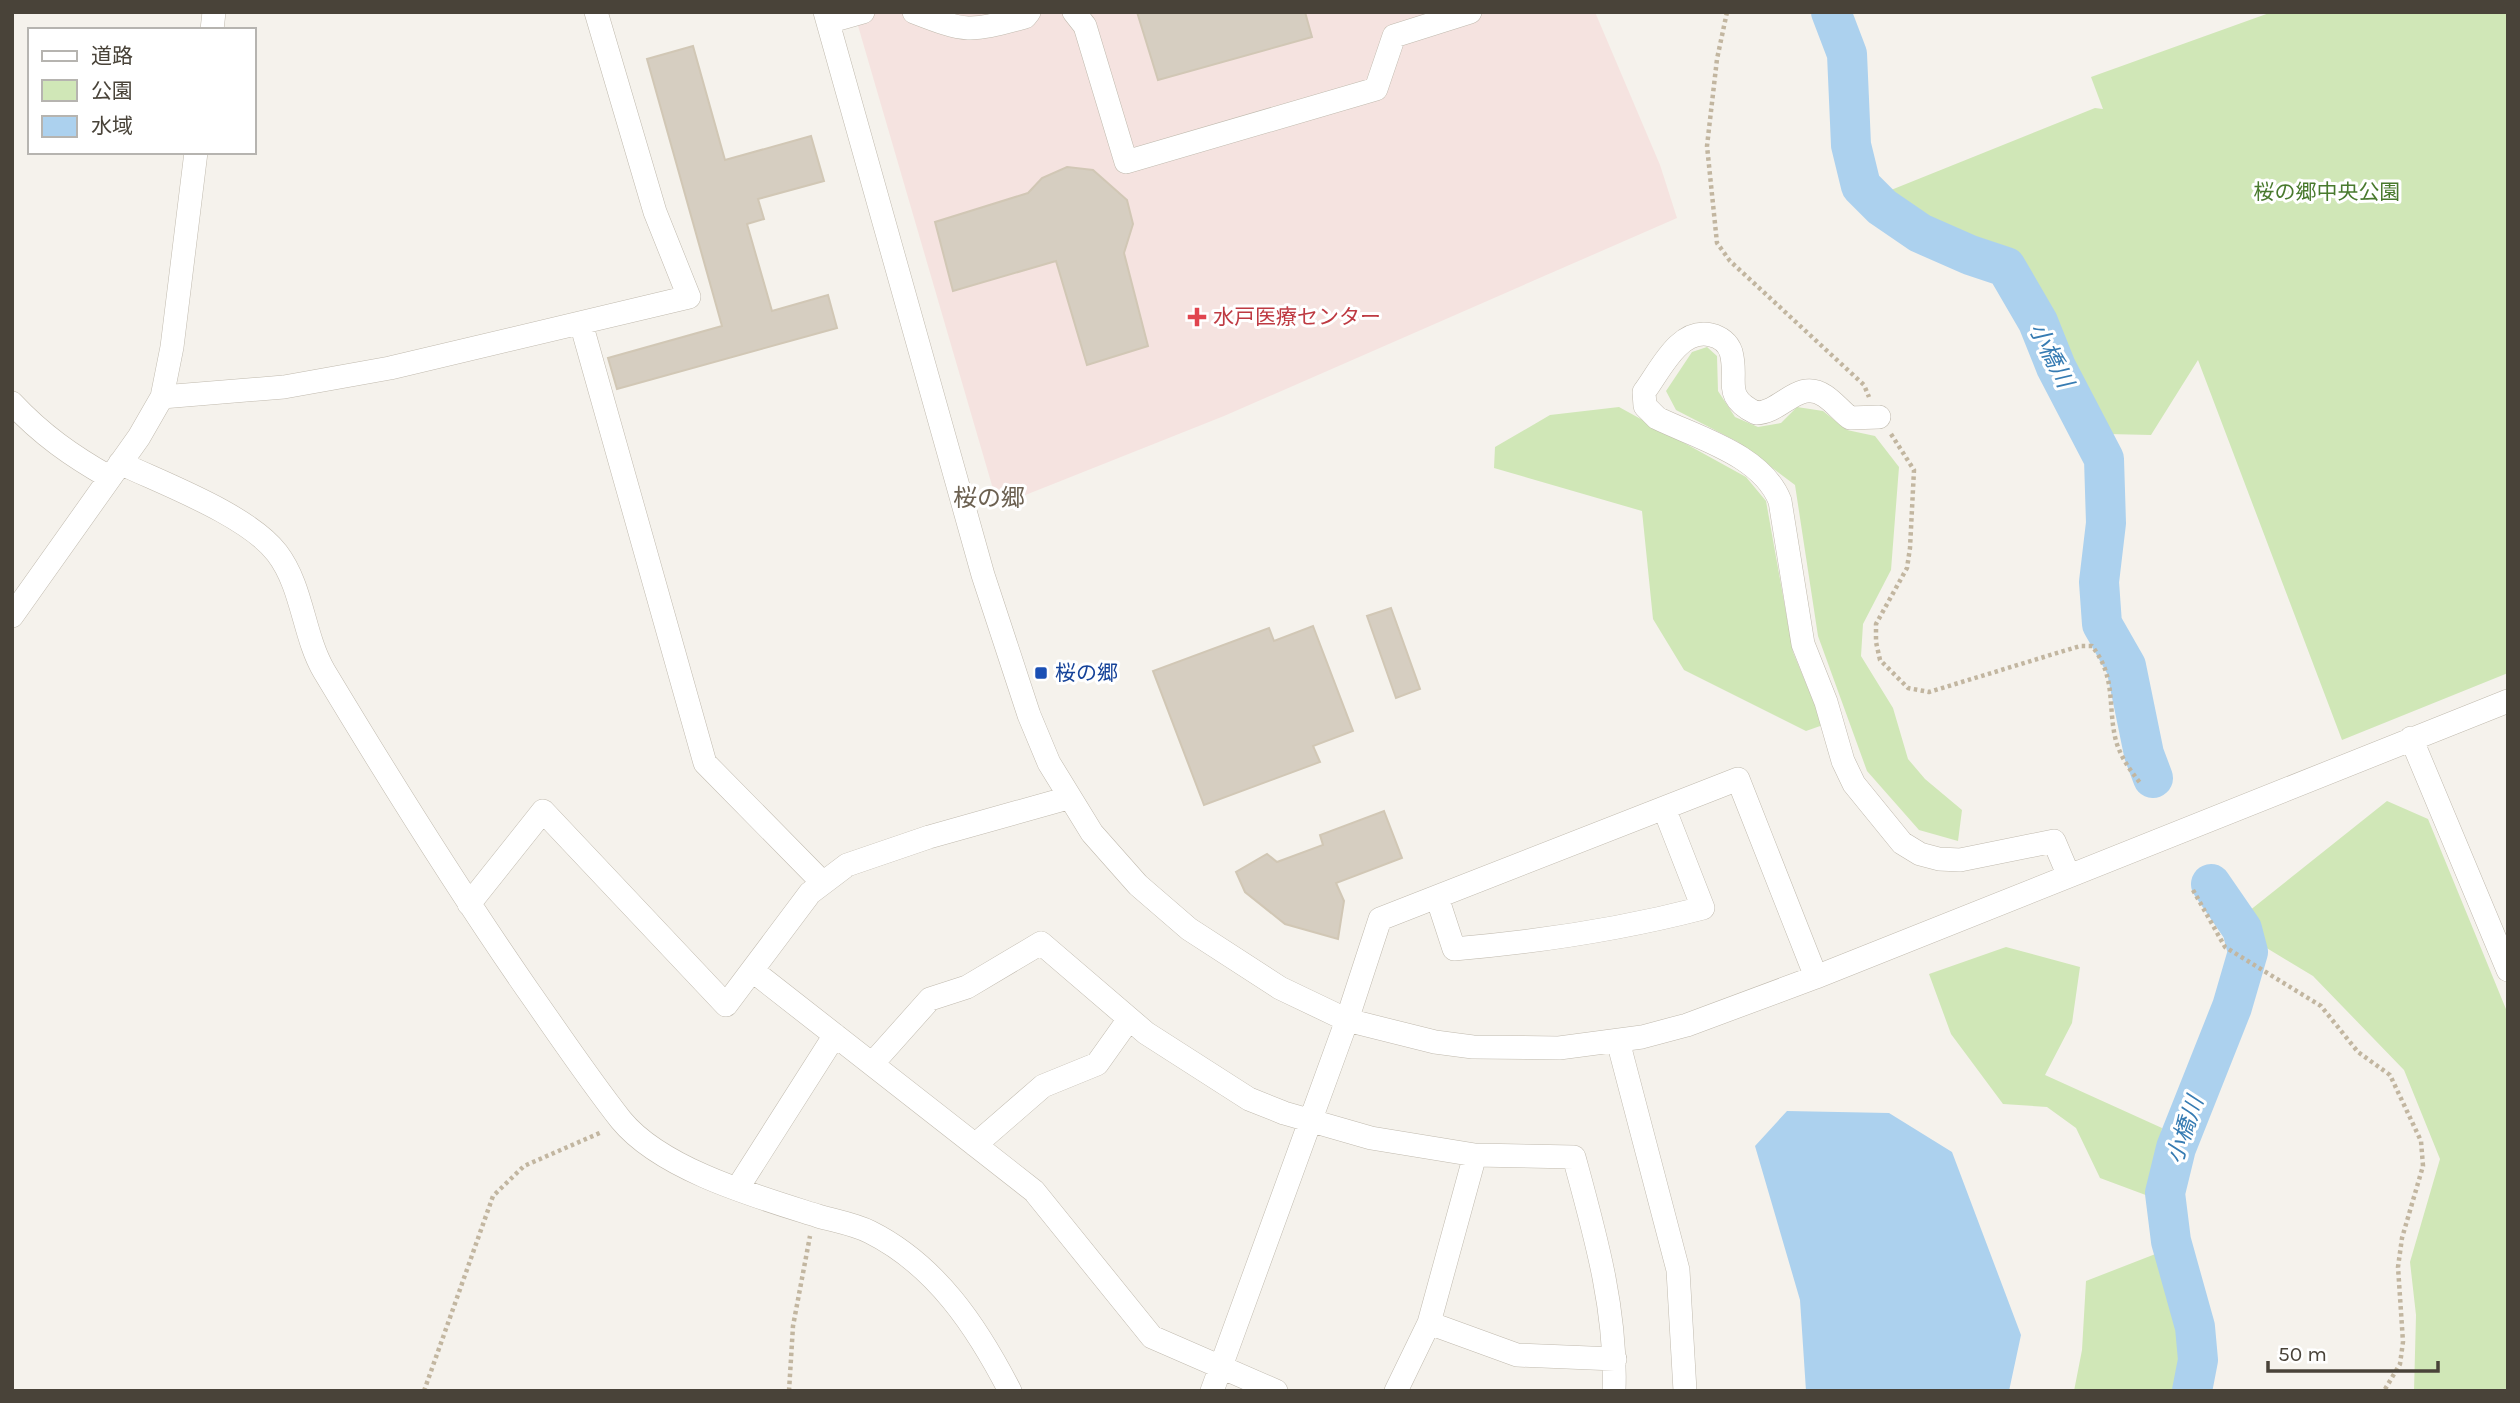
<svg xmlns="http://www.w3.org/2000/svg" width="2520" height="1403" viewBox="0 0 2520 1403" font-family="Karla,'Noto Sans JP',sans-serif">
<rect width="100%" height="100%" fill="#f5f2ec"/>
<path fill="#f5e3e0" d="M854 12H1595L1660 165 1677 218 1224 416 998 506Z"/>
<path fill="#d0e7b7" d="M2272 12H2508V673L2342 740 2198 360 2151 435 2108 434 2020 268 1951 236 1891 190 2095 108 2103 109 2091 77Z
M1707 347 1717 356 1718 391 1735 417 1758 427 1781 423 1797 407 1823 411 1847 430 1875 436 1899 467 1891 570 1863 624 1861 656 1893 708 1908 759 1925 779 1962 810 1958 841 1919 830 1867 771 1818 636 1795 485 1738 442 1676 410 1666 391 1692 352Z
M1619 407 1746 477 1766 501 1793 652 1823 725 1806 731 1684 670 1653 619 1642 511 1494 468 1495 447 1550 415Z
M2387 801 2428 819 2508 1014V1391H2414L2416 1315 2410 1262 2440 1159 2404 1070 2313 976 2265 947 2249 911Z
M2006 947 2080 967 2072 1023 2045 1075 2162 1128 2151 1197 2100 1178 2076 1128 2047 1107 2003 1104 1951 1034 1929 974Z
M2158 1253 2183 1321 2181 1391H2074L2082 1350 2086 1281Z"/>
<path fill="#acd1ee" d="M1787 1111 1889 1113 1952 1152 2021 1335 2009 1391H1806L1800 1300 1755 1146Z"/>
<g fill="none" stroke-linecap="round" stroke-linejoin="round">
<path stroke="#acd1ee" stroke-width="40" d="M1831 12 1847 54 1851 145 1861 186 1882 207 1920 233 1970 255 2006 267 2038 322 2056 367 2104 459 2106 523 2099 582 2102 624 2126 666 2144 754 2153 778
M2192 1391 2198 1360 2195 1327 2171 1241 2165 1193 2176 1148 2232 1007 2248 952 2242 929 2211 884"/>
</g>
<path fill="#d6cec1" stroke="#d1c7b5" stroke-width="2" d="M1137 12H1305L1312 37 1158 80Z
M693 46 725 160 811 136 824 181 758 199 764 219 747 224 772 311 828 295 837 328 617 389 608 358 722 326 647 59Z
M1067 167 1093 170 1127 200 1133 224 1124 253 1148 346 1087 365 1056 261 953 291 935 222 1028 193 1042 178Z
M1391 608 1420 689 1396 698 1367 616Z
M1313 626 1353 731 1313 746 1320 762 1204 805 1153 671 1269 628 1274 641Z
M1384 811 1402 858 1336 883 1344 901 1338 939 1285 924 1245 892 1236 872 1267 854 1277 862 1323 845 1320 835Z"/>
<g fill="none" stroke-linecap="round" stroke-linejoin="round">
<g stroke="#c0baae" stroke-width="24">
<path id="minor" d="M825 12 983 575 1029 715 1049 763 1092 833 1138 885 1189 929 1280 988 1347 1020 1435 1042 1473 1047 1559 1048 1642 1037 1687 1025 1816 977 2508 701
M914 12C968 33 969 32 1025 17L1029 12
M1074 12 1085 26 1126 162 1376 89 1394 36 1470 12
M828 22 863 12
M212 30 214 12
M581 323 705 763 823 883
M162 397 284 387 390 368 689 297 655 212 596 12
M12 403C42 435 72 456 109 477
M1879 417 1850 418C1841 411 1834 402 1825 396 1798 378 1783 412 1756 413 1721 396 1739 381 1731 352 1728 343 1720 337 1711 335 1679 327 1660 371 1644 392L1645 406 1657 418C1698 438 1762 455 1780 501L1803 644 1826 702 1843 761 1854 784 1902 843 1920 854 1939 859 1960 860 2054 841 2068 874
M120 463C164 484 248 515 277 553 303 587 303 635 324 671 389 779 455 885 527 989 558 1033 588 1078 621 1120 662 1170 758 1197 818 1216 835 1221 854 1224 870 1232 936 1265 977 1327 1010 1391
M12 616 139 437 162 397 172 347 196 152
M2411 738 2508 970
M1437 897 1454 949C1537 942 1622 929 1703 908L1664 808
M469 904 543 811 726 1005 810 893 847 865 929 837 1068 798
M753 971 1034 1191 1152 1337 1276 1391
M1618 1041 1678 1270 1685 1391
M872 1064 930 999 967 987 1041 943 1146 1033 1249 1099 1284 1113 1371 1138 1475 1155 1574 1157C1595 1234 1617 1310 1614 1391
M975 1145 1043 1086 1097 1064 1129 1019
M737 1189 835 1035
M1429 1323 1517 1355 1615 1359
M1212 1391 1347 1020 1380 919 1738 779 1816 977
M1396 1391 1429 1323 1475 1155"/>
</g>
<path stroke="#c2b6a0" stroke-width="4.5" stroke-dasharray="3.5 3.5" stroke-linecap="butt" d="M1727 12 1717 59 1707 146 1717 243 1730 261 1864 385 1869 397
M1891 434 1914 470 1910 548 1907 568 1876 624V642L1880 660 1908 688 1929 692 2080 646H2092C2117 678 2107 705 2116 741 2121 758 2130 770 2141 784
M2193 890 2225 947 2321 1006 2358 1052 2390 1075 2421 1141 2423 1166 2402 1238 2398 1267 2403 1342 2400 1364 2384 1391
M424 1391 493 1196 524 1166 602 1132
M789 1391 793 1326 810 1236"/>
<use href="#minor" stroke="#fff" stroke-width="23"/>
</g>
<path fill="#e0444e" stroke="#fff" stroke-width="2.5" d="M1193.5 306.5h7v7h7v7h-7v7h-7v-7h-7v-7h7z"/>
<rect fill="#1a4fb4" stroke="#fff" stroke-width="2.5" x="1034" y="666" width="14" height="14" rx="3.5"/>
<g text-anchor="middle" dominant-baseline="central" stroke-width="6" stroke-linejoin="round" paint-order="stroke">
<g font-size="21" fill="#497a2e" stroke="#fff">
<text x="2327" y="192">桜の郷中央公園</text>
</g>
<g font-size="21" fill="#be3a42" stroke="#fff" text-anchor="start">
<text x="1213" y="317">水戸医療センター</text>
</g>
<g font-size="21" fill="#164399" stroke="#fff" text-anchor="start">
<text x="1055" y="673">桜の郷</text>
</g>
<g font-size="23" font-style="italic" fill="#367bb2" stroke="#fff">
<text transform="translate(2051 355) rotate(63)">小橋川</text>
<text transform="translate(2185 1130) rotate(-71)">小橋川</text>
</g>
<g font-size="24" fill="#6c6151" stroke="#fff">
<text x="989" y="498">桜の郷</text>
</g>
</g>
<rect width="2520" height="1403" fill="none" stroke="#494339" stroke-width="28"/>
<rect x="28" y="28" width="228" height="126" fill="#ffffff" stroke="#b6b4b0" stroke-width="2"/>
<rect x="42" y="51" width="35" height="10" fill="#ffffff" stroke="#b6b4b0" stroke-width="2"/>
<text x="91" y="63" font-size="21" fill="#494339">道路</text>
<rect x="42" y="80" width="35" height="21" fill="#d0e7b7" stroke="#b6b4b0" stroke-width="2"/>
<text x="91" y="98" font-size="21" fill="#494339">公園</text>
<rect x="42" y="116" width="35" height="21" fill="#acd1ee" stroke="#b6b4b0" stroke-width="2"/>
<text x="91" y="133" font-size="21" fill="#494339">水域</text>
<path d="M2268 1361v10h170v-10" fill="none" stroke="#494339" stroke-width="3.5"/>
<text x="2278" y="1361" font-size="21" fill="#494339" stroke="#ffffff" stroke-width="5" paint-order="stroke">50 m</text>
</svg>
